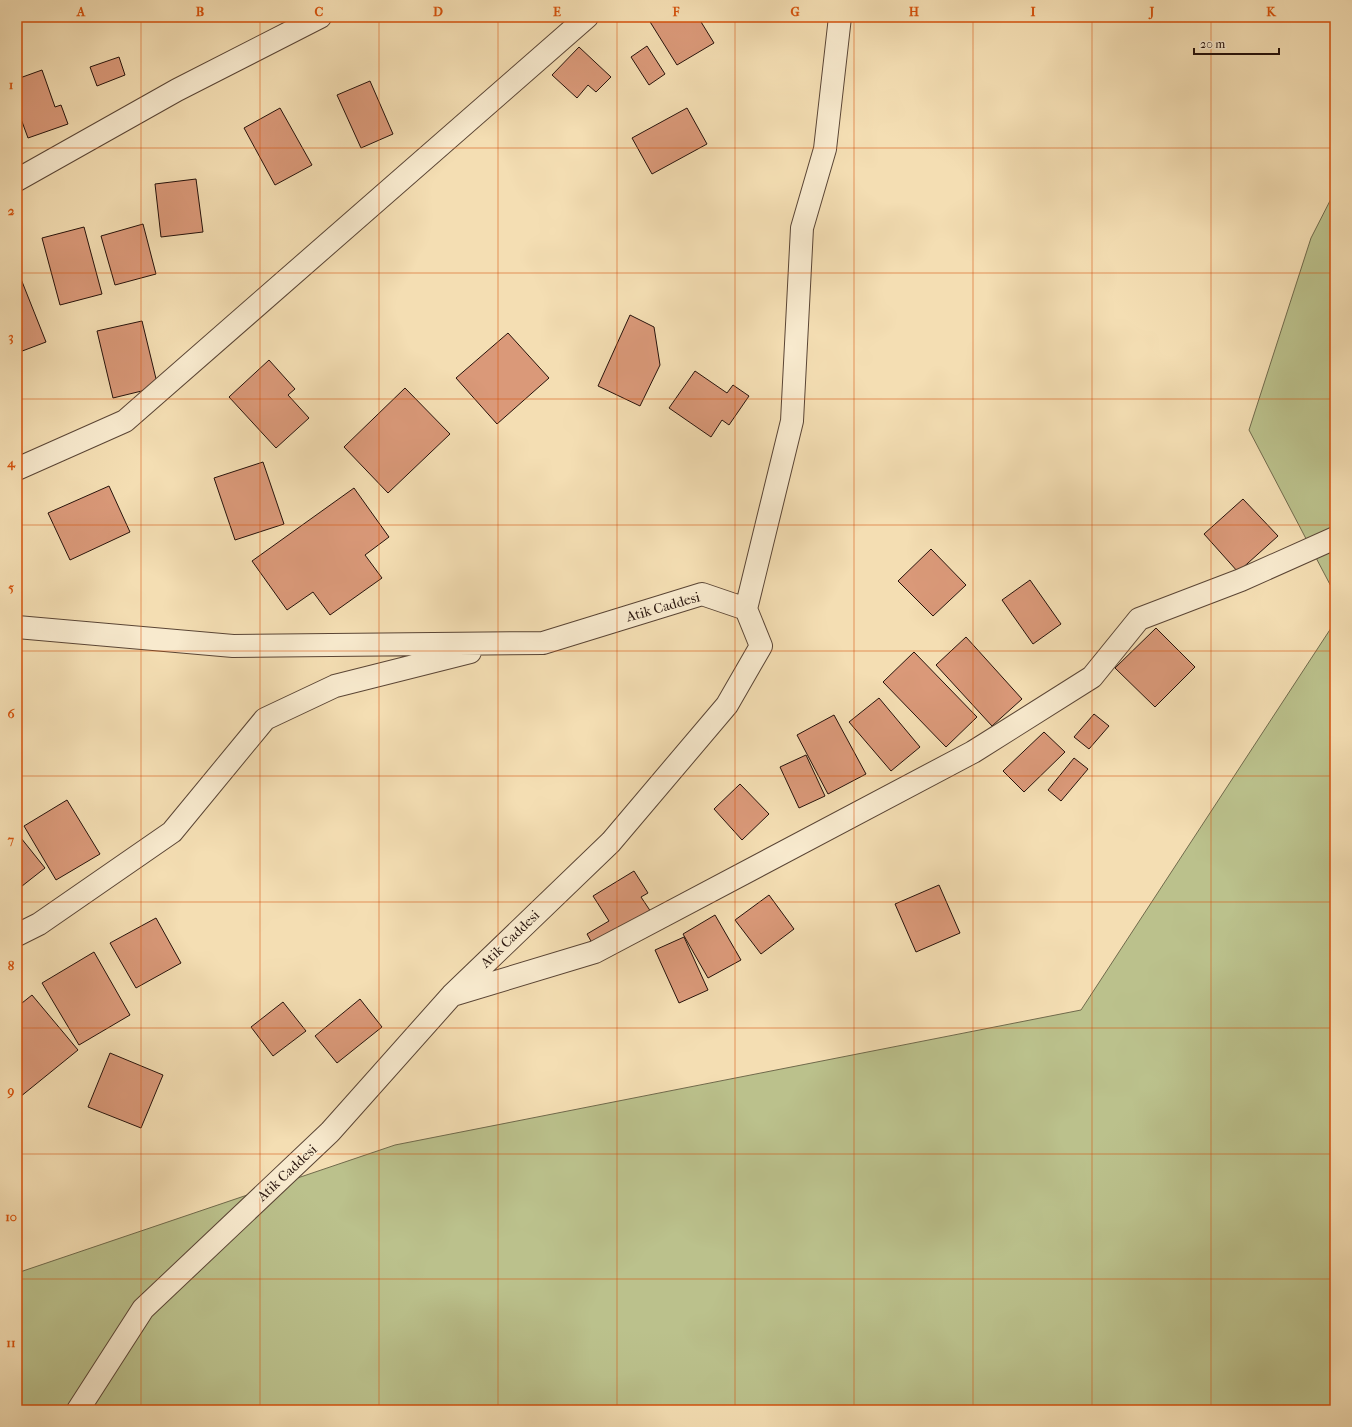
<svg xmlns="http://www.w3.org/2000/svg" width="1352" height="1427" viewBox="0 0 1352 1427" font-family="'IM FELL French Canon',serif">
<rect width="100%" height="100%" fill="#f4deb3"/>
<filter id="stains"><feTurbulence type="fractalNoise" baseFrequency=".005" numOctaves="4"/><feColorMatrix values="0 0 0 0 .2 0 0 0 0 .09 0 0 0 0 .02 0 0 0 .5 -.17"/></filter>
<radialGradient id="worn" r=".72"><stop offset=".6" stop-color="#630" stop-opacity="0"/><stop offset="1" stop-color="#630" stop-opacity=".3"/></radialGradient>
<path fill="#bbc18c" stroke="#706a4c" d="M1335 191V594L1249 430 1311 238Z
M1335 622V1410H17V1273L395 1145 1081 1010Z"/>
<path fill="#da9979" stroke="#26120b" d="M647 17H698L714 43 677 65Z
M647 46 665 74 649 85 631 57Z
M579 47 611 77 596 92 588 85 577 98 552 75Z
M119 57 125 75 97 86 90 67Z
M42 70 55 107 61 105 68 124 28 138 17 108V79Z
M370 81 393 134 361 148 337 95Z
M280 108 312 165 275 185 244 128Z
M687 108 707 144 652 174 632 138Z
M196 179 203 232 161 237 155 184Z
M143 224 156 274 115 285 101 236Z
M84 227 102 294 60 305 42 238Z
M21 279 46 342 17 353V281Z
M630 315 654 327 660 365 640 406 598 386Z
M142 321 158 387 113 398 97 331Z
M508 333 549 378 497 424 456 378Z
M269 360 295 389 288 395 309 418 276 448 229 397Z
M695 371 727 393 733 385 749 396 729 425 722 420 711 437 669 408Z
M405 388 450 434 388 493 344 447Z
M263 462 284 524 235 540 214 478Z
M109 486 130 532 70 560 48 513Z
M354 488 389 537 365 555 382 578 330 615 313 592 287 610 252 561Z
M1243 499 1278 536 1238 572 1204 534Z
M931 549 966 585 933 616 898 581Z
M1030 580 1061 624 1033 644 1002 600Z
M1156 628 1195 667 1155 707 1115 668Z
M966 637 1022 699 992 726 936 665Z
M914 652 977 717 946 747 883 682Z
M879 698 920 747 891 771 849 722Z
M1094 714 1109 726 1089 749 1074 737Z
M834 715 866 774 828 794 797 735Z
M1044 732 1065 752 1024 792 1003 771Z
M806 755 825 796 799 808 780 767Z
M1074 758 1088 769 1061 801 1048 790Z
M740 784 769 814 742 840 714 809Z
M67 800 100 854 56 880 24 826Z
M17 833 45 868 17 890Z
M634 871 648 893 641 897 653 915 596 950 587 934 609 921 593 896Z
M939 885 960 933 916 952 895 904Z
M769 895 794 929 761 954 735 920Z
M715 915 741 960 708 978 683 934Z
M156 918 181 963 136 988 110 943Z
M684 937 708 990 679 1003 655 950Z
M94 952 130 1015 79 1045 42 983Z
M32 995 78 1050 20 1097 17 1094V1007Z
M360 999 382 1027 337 1063 315 1036Z
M283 1002 306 1031 273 1056 251 1027Z
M110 1053 163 1075 141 1128 88 1107Z"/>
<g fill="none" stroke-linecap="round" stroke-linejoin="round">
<g stroke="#5a4535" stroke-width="24">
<path id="minor" d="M17 180 177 90 320 17
M17 469 125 421 587 17
M746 609 792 421 802 228 825 149 840 17
M17 627 233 646 543 643 702 594 746 609 761 646 727 705 611 842 452 995 330 1132 143 1309 78 1410
M17 935 39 924 172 832 265 719 335 686 470 652
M456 994 595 952 973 752 1092 677 1139 619 1241 580 1335 538"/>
</g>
<use href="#minor" stroke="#f8eace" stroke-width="22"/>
</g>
<path fill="none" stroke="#d5520c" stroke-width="1" stroke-opacity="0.55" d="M141 17V1410M260 17V1410M379 17V1410M498 17V1410M617 17V1410M735 17V1410M854 17V1410M973 17V1410M1092 17V1410M1211 17V1410M17 148H1335M17 273H1335M17 399H1335M17 525H1335M17 651H1335M17 776H1335M17 902H1335M17 1028H1335M17 1154H1335M17 1279H1335"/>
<g text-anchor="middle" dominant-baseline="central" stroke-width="3.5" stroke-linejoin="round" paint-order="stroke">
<g font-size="14" fill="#26120b" stroke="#f8eace">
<text transform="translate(663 607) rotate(-16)">Atik Caddesi</text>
<text transform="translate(510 939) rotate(-44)">Atik Caddesi</text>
<text transform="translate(287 1173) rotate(-43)">Atik Caddesi</text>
</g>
</g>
<rect width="1352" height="1427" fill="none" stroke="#f4deb3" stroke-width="44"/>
<path d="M1194 48v6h85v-6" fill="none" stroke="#26120b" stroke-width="2"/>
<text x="1200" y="48" font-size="12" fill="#26120b" stroke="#f8eace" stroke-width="3" paint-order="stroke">20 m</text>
<rect x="22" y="22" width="1308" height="1383" fill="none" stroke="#d5520c" stroke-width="1.5"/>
<g font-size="13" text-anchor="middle" font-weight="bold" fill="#d5520c">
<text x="81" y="16">A</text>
<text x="200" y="16">B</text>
<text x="319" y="16">C</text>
<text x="438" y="16">D</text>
<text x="557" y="16">E</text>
<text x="676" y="16">F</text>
<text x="795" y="16">G</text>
<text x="914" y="16">H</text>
<text x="1033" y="16">I</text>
<text x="1152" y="16">J</text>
<text x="1271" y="16">K</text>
<text x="11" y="89">1</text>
<text x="11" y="215">2</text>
<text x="11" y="341">3</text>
<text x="11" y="467">4</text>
<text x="11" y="592">5</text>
<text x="11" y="718">6</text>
<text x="11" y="844">7</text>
<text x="11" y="970">8</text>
<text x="11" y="1095">9</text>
<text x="11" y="1221">10</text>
<text x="11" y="1347">11</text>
</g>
<rect width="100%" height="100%" filter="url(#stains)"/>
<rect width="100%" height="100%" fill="url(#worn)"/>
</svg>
